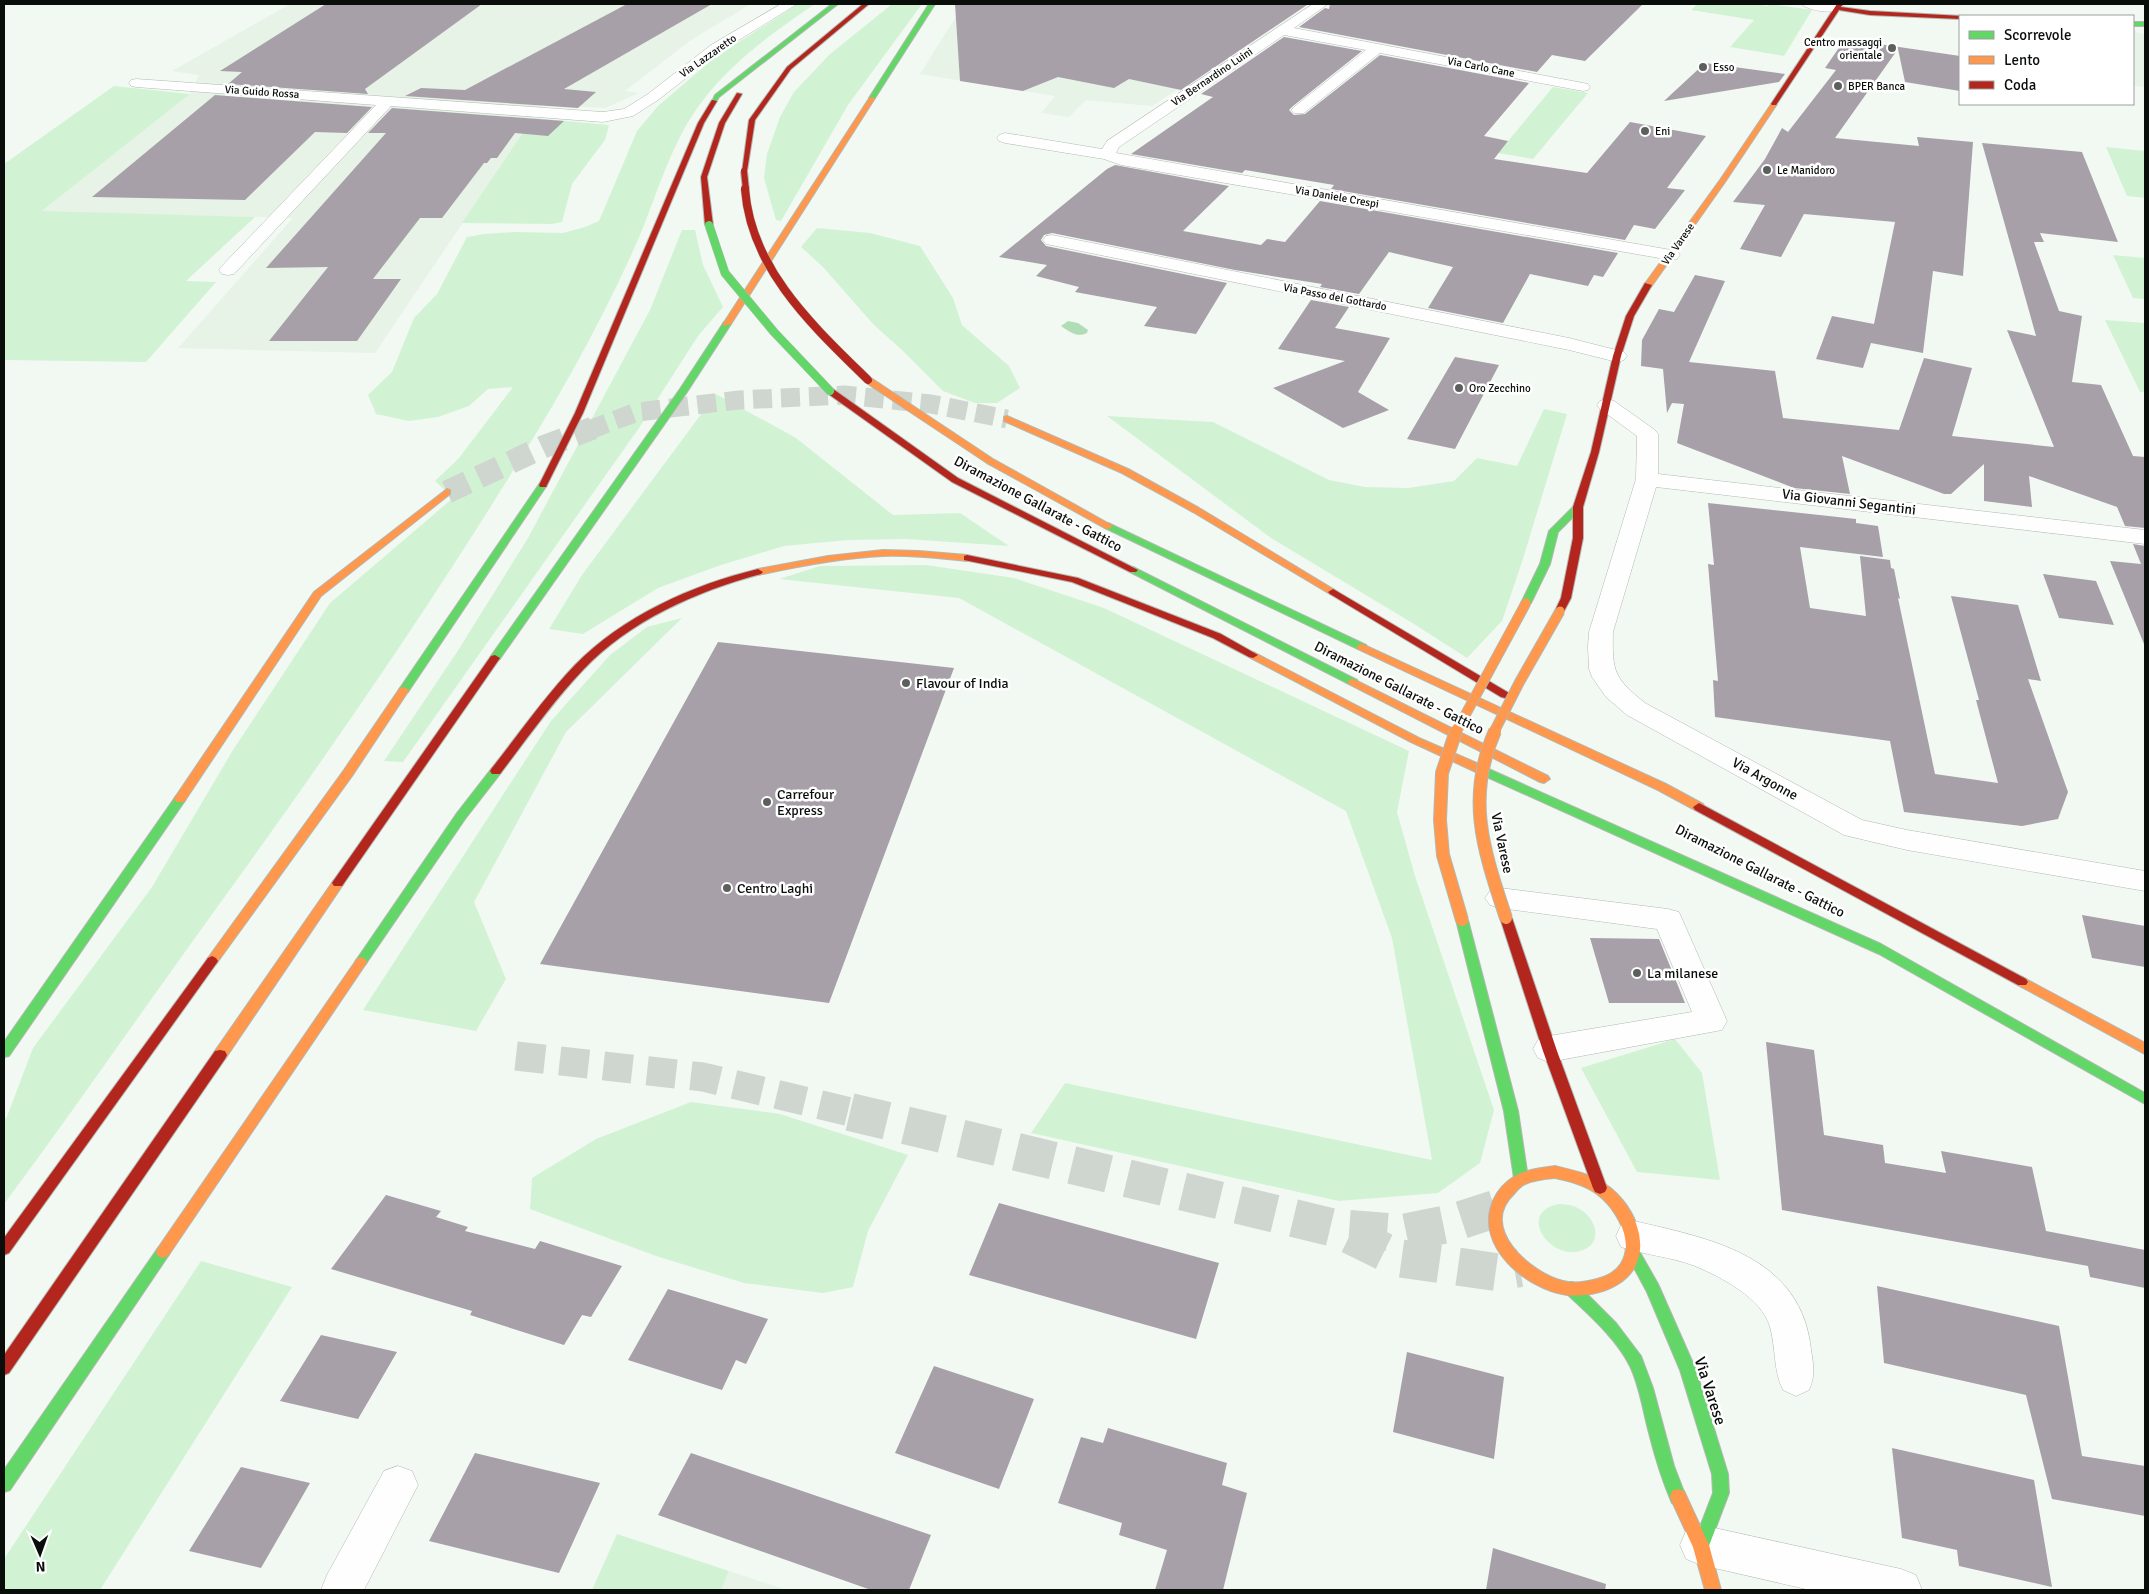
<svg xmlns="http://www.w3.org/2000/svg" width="2149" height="1594" viewBox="0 0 2149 1594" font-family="Signika,sans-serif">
<rect width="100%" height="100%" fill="#f2f9f3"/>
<path fill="#e6f3e6" d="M290 4H751L691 40 625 91 639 93 605 108 543 104 375 353 178 348 293 218 41 212 190 94 199 75 172 71Z
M964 4H1308L1152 106 1086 100 1069 117 1041 113 1055 96 920 74Z
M2133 28 2138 33 2145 34V87L2133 86Z
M729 1571 787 1590H721Z"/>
<path fill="#d1f3d4" d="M798 4H815C775 31 733 61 704 99 669 143 656 201 633 251 597 331 553 408 506 482 416 627 318 768 218 906 146 1005 77 1106 4 1204V1119H6L33 1048 152 887 233 750 330 603 453 498 435 481 459 458 513 387 488 389 469 406 438 417 409 421 376 414 368 395 392 372 414 318 437 294 467 237 484 234 514 232 563 233 585 227 599 221 637 131 658 106 714 58Z
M892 4H922L848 105 781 221 776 220 764 178 767 154 780 117 794 92 829 55Z
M1698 4H1753L1768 6 1770 4 1812 10 1784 56 1730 47 1754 20 1691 10Z
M114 86 190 94 42 211 255 217 186 281 216 282 146 362 4 360V164Z
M1553 87 1588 93 1533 159 1498 153Z
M533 118 609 125 605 140 572 184 562 222 552 224 462 223Z
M2106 147 2145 151V198L2127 196Z
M817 228 870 233 920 246 953 298 962 325 1009 366 1020 388 997 403H975L943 391 902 350 873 324 823 267 801 247Z
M682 230H695L703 265 723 307 698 336 639 428 403 762 384 761 457 652 528 538 650 310Z
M2113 255 2145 258V299L2133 298Z
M2105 320 2145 323V392H2140Z
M716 394 796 438 893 515 960 513 1009 546 906 539 848 540 784 546 718 566 658 588 583 634 549 629 582 575Z
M1544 409 1567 414 1522 562 1502 621 1467 658 1414 624 1271 538 1107 416 1213 422 1329 480 1365 487 1408 488 1454 481 1477 458 1517 466Z
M926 565 1014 578 1104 608 1409 751 1397 812 1415 876 1494 1110 1480 1163 1438 1193 1339 1201 1031 1133 1065 1083 1432 1160 1392 938 1346 811 959 598 779 579 820 566Z
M682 618 566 732 474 902 506 979 476 1031 363 1010 551 721 610 655 647 627Z
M1675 1039 1702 1073 1720 1180 1637 1172 1581 1068Z
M691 1102 780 1114 908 1155 868 1231 853 1287 823 1293 744 1283 656 1256 530 1209 532 1178 596 1139Z
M1559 1204C1566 1204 1572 1205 1578 1208 1596 1217 1605 1244 1580 1251 1548 1260 1517 1211 1559 1204Z
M201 1261 292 1287 100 1590H4V1559Z
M617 1534 729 1571 721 1590H592Z"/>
<path fill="#b0ddb5" d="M1068 321 1078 323 1088 330 1087 333C1077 338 1070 332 1061 326Z"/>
<path fill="#a7a0a8" d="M326 4H482L365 89 368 94 228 84 242 72 220 71Z
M627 4H712L564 89 596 92 578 108 405 96 421 88 465 90Z
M955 4H1298L1307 5 1181 90 1129 79 1114 88 1058 77 1023 91 960 81Z
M1330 4H1643L1585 61 1552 55 1537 72 1299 27 1325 8 1329 9Z
M1284 37 1362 51 1293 106 1289 110 1294 115 1305 114 1380 55 1529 83 1484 136 1508 141 1494 159 1587 173 1630 122 1706 136 1667 188 1685 190 1655 229 1634 225 1625 240 1331 189 1334 185 1245 170 1242 173 1131 154 1213 97 1201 94Z
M1845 39 1960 56V91L1905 82 1898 49 1835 138 1919 146 1917 137 1973 142 1963 276 1933 271 1923 353 1871 343 1863 368 1816 359 1832 316 1874 324 1895 222 1804 214 1781 257 1740 249 1765 205 1733 202 1765 159 1782 128 1788 132 1836 70 1825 68Z
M1705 63 1785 74 1779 82 1664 101Z
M215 95 372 107 347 133 315 132 245 200 92 197Z
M392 108 564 121 548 136 515 133 497 158H491L487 163H484L442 218H420L373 279H401L357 341H269L328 267 266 268 386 133H368Z
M1982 143 2082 152 2118 242 2040 233 2044 242H2034L2059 311 2082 316 2072 382 2101 385 2133 456 2145 457V528L2125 526 2117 507 2029 476 2032 507 1984 501V464L1951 494H1944L1842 456 1850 494 1794 488 1677 443 1684 404 1672 403 1667 413 1663 369 1641 366 1642 340 1659 309 1674 312 1695 275 1725 281 1689 362 1775 371 1783 418 1899 430 1924 358 1972 368 1952 436 2054 447 2007 330 2036 336Z
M1115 165 1229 186 1183 231 1261 245 1267 239 1285 242 1320 201 1618 253 1603 277 1594 275 1588 286 1530 274 1503 323 1428 308 1453 267 1389 252 1359 294 1320 287 1322 284 1235 270 1052 233 1044 235 1041 240 1046 246 1227 283 1196 334 1144 326 1157 307 1075 292 1079 287 1036 276 1047 265 999 257 1107 169Z
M1311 300 1349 307 1335 328 1390 338 1358 392 1389 410 1343 428 1273 388 1345 361 1278 349Z
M1455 357 1499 365 1455 449 1407 439Z
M1708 503 1856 519V523L1878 526 1883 557 1800 547 1810 608 1866 616 1860 556 1890 560 1891 568 1894 569 1900 599 1898 598 1935 774 1998 783 1976 700H1979L1951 596 2018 605 2041 681 2028 679 2068 792 2058 819 2022 826 1904 812 1890 741 1715 717 1713 680 1718 681 1708 564 1714 565Z
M2133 544 2145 546 2144 644 2110 561 2141 564Z
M2043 574 2096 581 2114 625 2059 618Z
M718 642 954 668 829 1003 540 964Z
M2082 915 2145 926V967L2092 958Z
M1590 938 1659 939 1685 1003H1609Z
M1766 1042 1814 1050 1824 1135 1883 1145 1885 1163 1946 1173 1941 1151 2032 1167 2046 1231 2145 1250V1288L2090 1277 2088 1266 1782 1210Z
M386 1195 441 1211 436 1217 468 1227 465 1231 535 1249 540 1241 622 1266 591 1317 582 1315 564 1345 470 1315 472 1311 331 1269Z
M999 1203 1219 1263 1196 1339 969 1275Z
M1877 1286 2059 1326 2082 1456 2145 1466V1516L2052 1499 2026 1395 1884 1363Z
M668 1289 768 1319 746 1364 736 1360 722 1390 628 1360Z
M321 1335 397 1352 358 1419 280 1401Z
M1407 1352 1504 1377 1494 1459 1393 1432Z
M934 1366 1034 1399 999 1489 895 1453Z
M1108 1428 1227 1463 1222 1485 1247 1493 1223 1590H1155L1167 1550 1119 1535 1122 1523 1058 1503 1081 1437 1103 1443Z
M1892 1448 2034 1480 2052 1587 1959 1566 1957 1550 1902 1538Z
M475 1453 600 1483 559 1573 429 1541Z
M691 1453 931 1535 909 1590H871L658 1515Z
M241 1467 310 1483 261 1568 189 1551Z
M1493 1548 1606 1584 1605 1590H1486Z"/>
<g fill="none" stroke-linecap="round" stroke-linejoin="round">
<path stroke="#cfd6d0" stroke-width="29" stroke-dasharray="29 15" stroke-linecap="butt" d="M516 1056 703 1077 855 1113"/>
<path stroke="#cfd6d0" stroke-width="38" stroke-dasharray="38 19" stroke-linecap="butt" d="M850 1112 1335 1228 1403 1233 1452 1223 1495 1209
M1350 1235 1397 1258 1496 1272 1520 1268"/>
<path stroke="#cfd6d0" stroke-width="19" stroke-dasharray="19 9" stroke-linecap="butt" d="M589 430 637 412 739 400 845 395 931 404 1007 419"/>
<path stroke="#cfd6d0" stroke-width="23" stroke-dasharray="23 12" stroke-linecap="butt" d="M447 492 543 447 593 428"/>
<g stroke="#b3b8b3" stroke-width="1">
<path id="street" d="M781 4H797L721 51 658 100 633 116 603 122 391 106 234 274 228 275 222 274 219 270 222 266 376 105 136 87 131 86 129 83 131 80 136 79 603 112 624 109 648 94 711 45Z
M1313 4H1328L1294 28 1583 83 1588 84 1590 87 1588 90 1583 91 1380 53 1304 113H1294L1291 110 1294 107 1366 50 1284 35 1119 147 1116 153 1671 250 1677 251 1680 255 1677 259 1671 260 1121 165 1104 159 1005 143 999 141 997 138 999 135 1005 133 1102 149 1107 141Z
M1801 4 1841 5 1843 8C1836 15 1808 11 1801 4Z
M1052 235 1569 338 1624 352 1627 356 1624 360 1617 362 1569 350 1046 244 1043 240 1046 236Z
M1607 399 1614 401 1655 430 1658 434V474L2145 530V544L1656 487 1613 632C1612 672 1614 678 1645 703L1862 820 1907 830 2145 871V891L1907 850 1844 835 1627 715 1606 697 1592 677 1589 669 1588 647 1589 632 1636 479 1637 436 1600 409 1597 405 1600 401Z
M1500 888 1668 909 1679 912 1727 1021 1722 1030 1549 1062 1538 1058 1533 1049 1538 1040 1549 1036 1692 1012 1657 929 1500 908 1490 905 1485 898 1490 891Z
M1634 1221C1707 1238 1796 1254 1810 1342 1812 1360 1817 1373 1809 1390L1796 1396 1783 1390C1773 1370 1776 1348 1770 1327 1762 1298 1721 1277 1695 1266 1672 1257 1645 1255 1621 1247L1616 1236 1621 1225Z
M398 1466 412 1471 418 1485 364 1590H321L327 1575 384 1471Z
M1701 1525 1901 1569 1916 1575 1922 1590H1810L1701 1565 1686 1559 1680 1545 1686 1531Z"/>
</g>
<g stroke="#b3b8b3" stroke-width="2">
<path id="fast" d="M832 4H838L719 97 716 102H712L715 95Z
M929 4H935L875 98 870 99 869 98Z
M2133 22H2145V26H2133Z
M724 322 731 324 687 392 499 660H491L490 658 491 656 680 389Z
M543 482 547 485 408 692H400L399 690 400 688 540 483Z
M1578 504 1581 505V509L1558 532 1550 564 1531 603 1529 605H1523L1521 603 1540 564 1549 531 1575 505Z
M1108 523 1366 645 1367 647 1366 649H1358L1105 528 1103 526Z
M1133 567 1357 680 1358 682 1357 684H1349L1130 572V568Z
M1482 766 1881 944 2145 1093V1104L1879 954 1478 773 1476 770 1478 767Z
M496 767 500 768 502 771 500 774 465 819 365 965H357L355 962 357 959 457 813 492 768Z
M180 795 184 796 186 799 184 802 9 1056 4 1057V1042L176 796Z
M1462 916 1466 917 1468 920 1518 1111 1528 1178 1526 1182 1521 1184 1516 1182 1514 1178 1504 1111 1456 920 1458 917Z
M163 1246 168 1248 170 1252 168 1256 10 1490 4 1492V1470L158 1248Z
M1633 1247 1638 1249 1658 1284 1696 1370 1728 1474 1729 1493 1707 1551 1701 1553 1695 1551 1693 1545 1713 1493 1712 1474 1680 1370 1647 1292 1626 1253 1628 1249Z
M1572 1282 1577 1284 1616 1323 1641 1356 1653 1388 1674 1466 1686 1497 1684 1503 1678 1505 1672 1503C1662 1480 1655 1457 1649 1433 1643 1411 1640 1387 1630 1366 1616 1338 1589 1315 1567 1294L1565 1289 1567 1284Z"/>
</g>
<g stroke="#b3b8b3" stroke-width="2">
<path id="slow" d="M870 97 875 98 731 324 724 326 723 324Z
M1772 103 1777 104 1725 182 1651 287H1645L1644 285 1720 180Z
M865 378H871L993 459 1113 526 1108 529 1105 528 987 463 865 382Z
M1007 416 1128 469 1199 508 1338 592 1333 595 1330 594 1193 512 1122 473 1004 421V417Z
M447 489 450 490V494L321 596 184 802H176L174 799 176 796 314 592Z
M883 550 919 551 967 555 972 558 967 561C939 558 911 555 883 556 841 558 799 566 758 575L753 572 758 569 828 556Z
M1362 644 1666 784 1703 804 1705 807 1703 810H1695L1658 790 1358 649 1357 647 1358 645Z
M1253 652 1419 738 1486 767 1488 770 1486 773H1478L1411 742 1249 657 1248 655Z
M1353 679 1548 776 1550 779 1544 783 1540 782 1349 684 1348 682 1349 680Z
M404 687 409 690 352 776 216 964H208L206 961 208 958 344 770 400 688Z
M338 879 342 880 344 883 342 886 225 1059 220 1060 215 1059 213 1055 215 1051 334 880Z
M361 957 365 959 367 962 365 965 168 1256 163 1258 158 1256 156 1252 158 1248 357 959Z
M2022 977 2145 1043V1054L2018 985 2016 982 2018 979Z
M1555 1166C1572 1170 1590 1174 1605 1184 1638 1206 1658 1259 1618 1284 1604 1293 1583 1297 1567 1295 1526 1289 1474 1246 1493 1201 1497 1191 1505 1182 1515 1176 1527 1169 1542 1168 1555 1166ZM1555 1178C1570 1181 1585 1185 1597 1194 1626 1216 1644 1267 1597 1279 1586 1282 1574 1284 1563 1281 1530 1273 1478 1227 1514 1194 1517 1190 1521 1186 1525 1184 1534 1180 1545 1179 1555 1178Z
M1678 1489 1684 1491 1709 1545 1721 1590H1705L1693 1547 1670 1497 1672 1491Z"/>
</g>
<g stroke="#b3b8b3" stroke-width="2">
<path id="jam" d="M863 4H869L791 69 755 120 747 171 742 172 749 120 787 67Z
M1837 4H1843L1841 7 1870 11 1962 16H1960V19L1870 15 1839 10 1776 105H1772L1771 104Z
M737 93 742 94 725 123 707 177 713 225 709 227 705 225 701 177 719 123Z
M712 100 717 101 704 123 583 413 546 487H540L539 485 575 413 698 123Z
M1645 283 1652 285 1634 316 1621 356 1599 452 1583 507V538L1571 598 1563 613H1557L1555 611 1561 598 1573 538V507L1591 452 1613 356 1626 316Z
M827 389H833L958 478 1138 570 1136 572H1130L952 482 827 393Z
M967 555 1078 578 1221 634 1258 655 1253 658 1249 657 1213 638 1072 582 964 560V556Z
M758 569 763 572 761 574C697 591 629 621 583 670 554 700 526 740 500 774H492L490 771 492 768C518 735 546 695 575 665 623 616 692 585 758 569Z
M1333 589 1509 693 1510 695 1505 698 1501 697 1330 594 1328 592Z
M495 655 500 658 342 886H334L332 883 334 880 491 656Z
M1699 803 2026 979 2028 982 2026 985H2018L1695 810 1693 807Z
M1506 914 1510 915 1512 918 1557 1051 1607 1188 1605 1192 1600 1194 1595 1192 1593 1188 1543 1051 1500 918 1502 915Z
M212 956 216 958 218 961 216 964 9 1253 4 1255V1238L208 958Z
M220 1050 225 1051 227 1055 225 1059 9 1373 4 1375V1355L215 1051Z"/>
</g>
<use href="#street" fill="#fdfefd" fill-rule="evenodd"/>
<use href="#fast" fill="#63d668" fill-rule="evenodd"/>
<use href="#slow" fill="#ff974d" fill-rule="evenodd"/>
<use href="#jam" fill="#b3261e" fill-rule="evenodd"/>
<g stroke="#b3b8b3" stroke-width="9" stroke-linecap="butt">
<path id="fast-bridge" d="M709 225 725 273 774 332 830 391"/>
</g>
<g stroke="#b3b8b3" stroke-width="11" stroke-linecap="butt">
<path id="slow-bridge-far1" d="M1456 732 1526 603
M1494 732 1519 683 1560 611"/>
</g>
<g stroke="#b3b8b3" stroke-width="14" stroke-linecap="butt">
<path id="slow-bridge" d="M1456 731 1442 773 1440 820 1443 855 1462 920
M1495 731C1465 799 1484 851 1506 918"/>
</g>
<g stroke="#b3b8b3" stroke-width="8" stroke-linecap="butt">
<path id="jam-bridge-far1" d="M744 171 746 190"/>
</g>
<g stroke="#b3b8b3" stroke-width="9" stroke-linecap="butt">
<path id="jam-bridge" d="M745 189C751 270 814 327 868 380"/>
</g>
<use href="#fast-bridge" stroke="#63d668" stroke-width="8"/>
<use href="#slow-bridge-far1" stroke="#ff974d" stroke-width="9"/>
<use href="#slow-bridge" stroke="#ff974d" stroke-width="12"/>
<use href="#jam-bridge-far1" stroke="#b3261e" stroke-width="6"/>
<use href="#jam-bridge" stroke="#b3261e" stroke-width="8"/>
</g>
<g fill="#5b605c" stroke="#fff" stroke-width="2">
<circle cx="1892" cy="48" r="5"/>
<circle cx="1703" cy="67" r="5"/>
<circle cx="1838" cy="86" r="5"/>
<circle cx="1645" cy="131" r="5"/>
<circle cx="1767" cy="170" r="5"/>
<circle cx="1459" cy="388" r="5"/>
<circle cx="906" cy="683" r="5"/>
<circle cx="767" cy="802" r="5"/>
<circle cx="727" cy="888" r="5"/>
<circle cx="1637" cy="973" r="5"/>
</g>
<g text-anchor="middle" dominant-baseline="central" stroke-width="5" stroke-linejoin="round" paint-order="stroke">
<g font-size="11" fill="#0a0e0a" stroke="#fff" text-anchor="start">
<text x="1882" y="42" text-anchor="end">Centro massaggi<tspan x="1882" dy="13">orientale</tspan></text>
<text x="1713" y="67">Esso</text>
<text x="1848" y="86">BPER Banca</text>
<text x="1655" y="131">Eni</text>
<text x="1777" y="170">Le Manidoro</text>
<text x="1469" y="388">Oro Zecchino</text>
</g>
<g font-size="11" fill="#0a0e0a" stroke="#fff">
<text transform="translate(708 56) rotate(-35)">Via Lazzaretto</text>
<text transform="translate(1481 67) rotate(11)">Via Carlo Cane</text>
<text transform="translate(1212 77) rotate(-34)">Via Bernardino Luini</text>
<text transform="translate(262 92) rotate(4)">Via Guido Rossa</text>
<text transform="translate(1337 197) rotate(10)">Via Daniele Crespi</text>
<text transform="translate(1678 244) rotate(-55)">Via Varese</text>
<text transform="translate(1335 297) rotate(11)">Via Passo del Gottardo</text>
</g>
<g font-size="14" fill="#0a0e0a" stroke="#fff">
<text transform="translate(1849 502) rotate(7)">Via Giovanni Segantini</text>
<text transform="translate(1038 504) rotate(28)">Diramazione Gallarate - Gattico</text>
<text transform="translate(1399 688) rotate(27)">Diramazione Gallarate - Gattico</text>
<text transform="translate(1765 779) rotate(29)">Via Argonne</text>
<text transform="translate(1502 843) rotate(78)">Via Varese</text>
<text transform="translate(1760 871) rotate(27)">Diramazione Gallarate - Gattico</text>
</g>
<g font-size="14" fill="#0a0e0a" stroke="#fff" text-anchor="start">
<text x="916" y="683">Flavour of India</text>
<text x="777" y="794">Carrefour<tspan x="777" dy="16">Express</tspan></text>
<text x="737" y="888">Centro Laghi</text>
<text x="1647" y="973">La milanese</text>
</g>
<g font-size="16" fill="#0a0e0a" stroke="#fff">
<text transform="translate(1710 1391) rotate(72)">Via Varese</text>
</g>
</g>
<rect width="2149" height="1594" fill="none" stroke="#0a0e0a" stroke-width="10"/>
<rect x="1959" y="15" width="175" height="90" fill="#ffffff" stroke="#9d9f9d"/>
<rect x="1969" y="31" width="25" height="8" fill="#63d668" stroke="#9d9f9d"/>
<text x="2004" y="40" font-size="15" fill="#0a0e0a">Scorrevole</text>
<rect x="1969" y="56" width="25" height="8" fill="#ff974d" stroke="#9d9f9d"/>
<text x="2004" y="65" font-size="15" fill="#0a0e0a">Lento</text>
<rect x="1969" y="81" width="25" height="8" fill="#b3261e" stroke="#9d9f9d"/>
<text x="2004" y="90" font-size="15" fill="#0a0e0a">Coda</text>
<g transform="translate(40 1554) rotate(178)" stroke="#ffffff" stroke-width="4" paint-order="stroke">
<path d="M0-4L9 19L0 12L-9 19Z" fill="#0a0e0a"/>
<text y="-8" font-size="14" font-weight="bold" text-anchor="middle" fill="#0a0e0a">N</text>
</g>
</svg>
